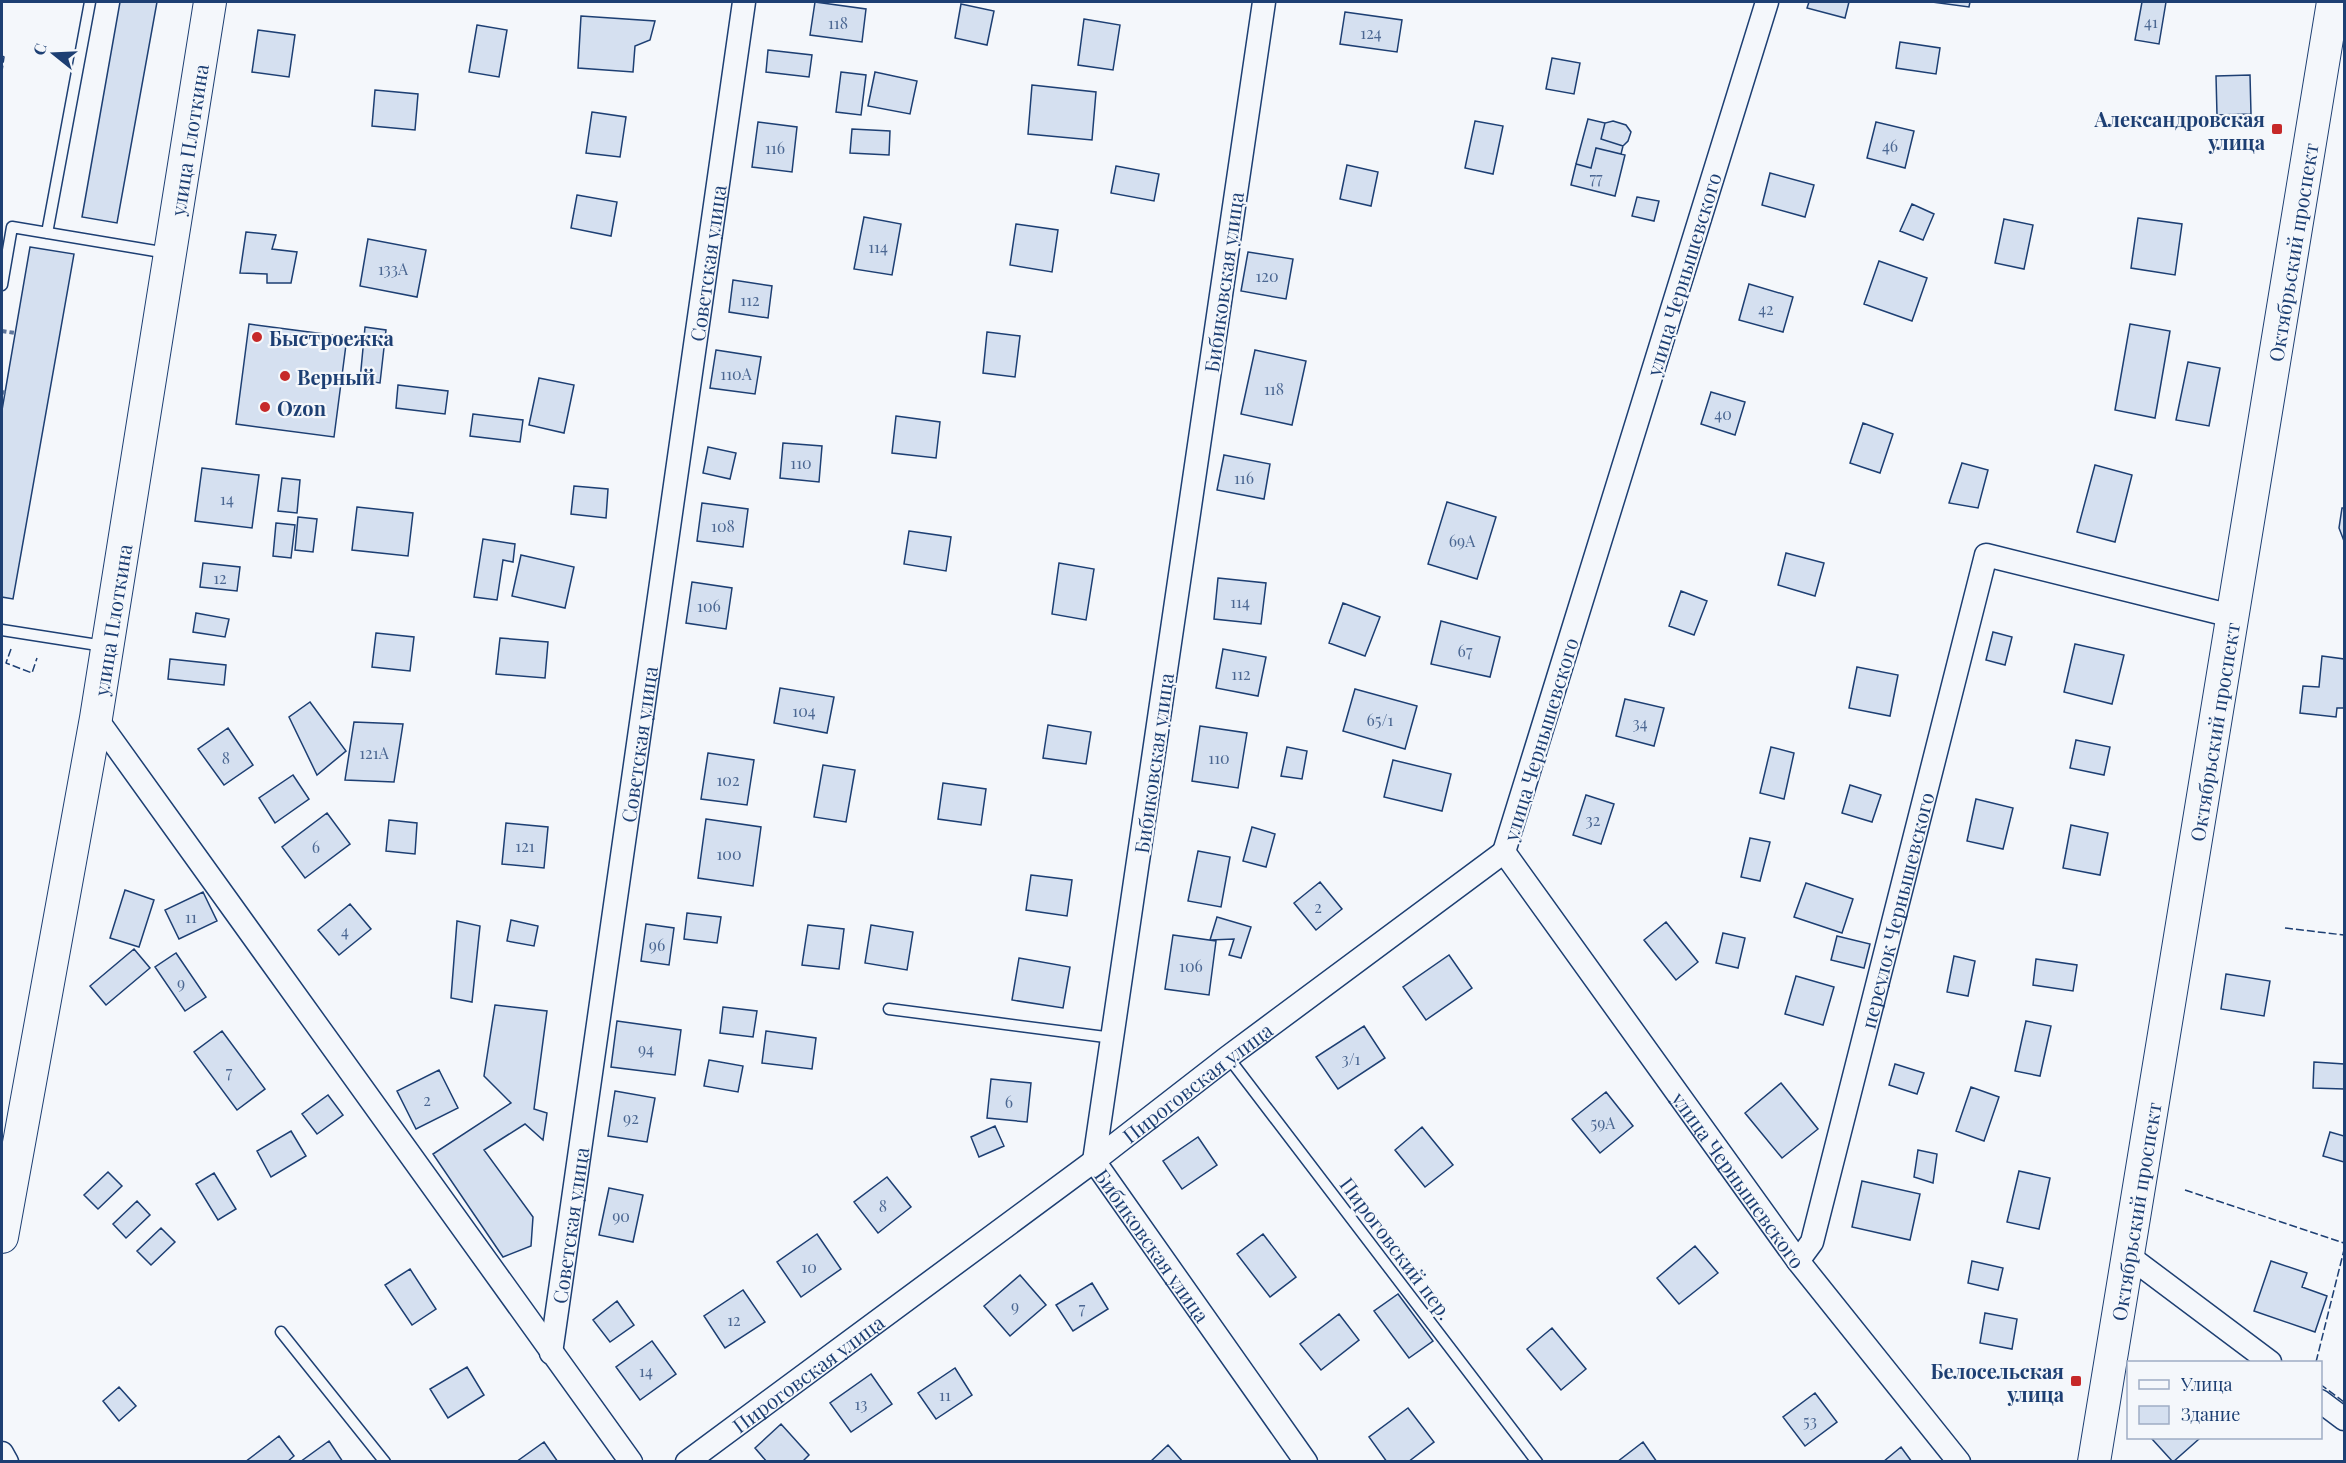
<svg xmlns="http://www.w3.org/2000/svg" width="2346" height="1463" viewBox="0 0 2346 1463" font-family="'Playfair Display',serif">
<rect width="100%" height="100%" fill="#f4f7fb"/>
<path fill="#d5e0f0" stroke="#1d3f73" stroke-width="1.5" d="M120 2H157L117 223 82 217Z
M815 2 866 9 862 42 810 35Z
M1809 2H1849L1845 18 1807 8Z
M1932 2H1970L1969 7Z
M2142 2H2166L2159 44 2135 40Z
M961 4 994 11 987 45 955 38Z
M1345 12 1402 20 1397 52 1340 44Z
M581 16 655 21 650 40 635 46 633 72 578 68Z
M1084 19 1120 25 1113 70 1078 65Z
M477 25 507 30 499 77 469 72Z
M258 30 295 35 289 77 252 72Z
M1900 42 1940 48 1936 74 1896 68Z
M768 50 812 55 809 77 766 72Z
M1552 58 1580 63 1574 94 1546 89Z
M841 72 866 75 861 115 836 112Z
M875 72 917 81 910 114 868 106Z
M2250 75 2251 114 2217 115 2216 76Z
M1032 85 1096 92 1092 140 1028 134Z
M375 90 418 94 415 130 372 126Z
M592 112 626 117 620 157 586 153Z
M1588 119 1605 123 1601 139 1623 146 1621 154 1596 148 1591 168 1576 164Z
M1475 121 1503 126 1493 174 1465 168Z
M1613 121 1626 125 1631 132 1628 141 1623 146 1601 139 1605 123Z
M758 122 797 127 792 172 752 167Z
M1876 122 1914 131 1905 168 1867 158Z
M852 129 890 131 889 155 850 153Z
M1596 148 1625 155 1615 196 1571 185 1576 164 1591 168Z
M1347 165 1378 172 1371 206 1340 199Z
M1116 166 1159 174 1154 201 1111 193Z
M1770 173 1814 185 1805 217 1762 205Z
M577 195 617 202 611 236 571 228Z
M1637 197 1659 201 1654 221 1632 216Z
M1912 204 1934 214 1923 240 1900 231Z
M864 217 901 224 892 275 854 269Z
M2138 218 2182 224 2175 275 2131 268Z
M2004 219 2033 225 2024 269 1995 263Z
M1016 224 1058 230 1052 272 1010 265Z
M246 232 276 235 272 249 297 252 291 283H267V274L240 273Z
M368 239 426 250 417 297 360 286Z
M30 247 74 254 13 599 2 597V410Z
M1248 252 1293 259 1286 299 1241 291Z
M1879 261 1927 278 1912 321 1864 304Z
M733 280 772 286 768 318 729 312Z
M1749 284 1793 297 1783 332 1739 320Z
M249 324 347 337 334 437 236 424Z
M2130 324 2170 331 2155 418 2115 410Z
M365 327 386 330 380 383 360 380Z
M987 332 1020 336 1015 377 983 373Z
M716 350 761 357 755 394 710 388Z
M1255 350 1306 361 1292 425 1241 414Z
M2188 362 2220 368 2209 426 2176 420Z
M539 378 574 385 564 433 529 425Z
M398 385 448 391 445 414 396 408Z
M1711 392 1745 402 1735 435 1701 424Z
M473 414 523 420 520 442 470 436Z
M896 416 940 422 936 458 892 453Z
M1863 423 1893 434 1880 473 1850 463Z
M783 443 822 446 819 482 780 478Z
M708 447 736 453 730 479 703 473Z
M1224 455 1270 464 1264 499 1217 490Z
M1962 463 1988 470 1978 508 1949 503Z
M2095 465 2132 475 2115 542 2077 532Z
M202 468 259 475 252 528 195 521Z
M282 478 300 480 297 513 278 511Z
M574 486 608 489 606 518 571 514Z
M1447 502 1496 517 1477 579 1428 564Z
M702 503 748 509 743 547 697 541Z
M357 507 413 513 408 556 352 550Z
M2342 508H2344V541L2339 528Z
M298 517 317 519 313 552 295 550Z
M276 523 295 525 291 558 273 556Z
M909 531 951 537 946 571 904 564Z
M483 539 515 544 513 562 503 560 497 600 474 597Z
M1786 553 1824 563 1815 596 1778 585Z
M521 555 574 567 565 608 512 596Z
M203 563 240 567 237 591 200 587Z
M1059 563 1094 569 1086 620 1052 614Z
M1218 578 1266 583 1261 624 1214 619Z
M692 582 732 588 726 629 686 623Z
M1681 591 1707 601 1694 635 1669 626Z
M1343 603 1380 617 1365 656 1329 643Z
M196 613 229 619 225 637 193 632Z
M1441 621 1500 637 1490 677 1431 664Z
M1993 632 2012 637 2005 665 1986 660Z
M376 633 414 637 410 671 372 667Z
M500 638 548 642 545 678 496 674Z
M2075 644 2124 655 2112 704 2064 692Z
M1223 649 1266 657 1258 696 1216 688Z
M2322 656 2344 659V708H2337L2336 717 2300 713 2303 686 2319 687Z
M170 659 226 665 224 685 168 679Z
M1857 667 1898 675 1890 716 1849 708Z
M780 688 834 697 827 733 774 723Z
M1355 689 1417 706 1405 749 1343 731Z
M1625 699 1664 708 1654 746 1616 736Z
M310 702 346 751 317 775 289 717Z
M354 722 403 724 394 782 345 780Z
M1048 725 1091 732 1086 764 1043 758Z
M1200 726 1247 733 1238 788 1192 781Z
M228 728 253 765 224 785 198 749Z
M2076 740 2110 747 2104 775 2070 768Z
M1287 747 1307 751 1302 779 1281 776Z
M1771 747 1794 753 1784 799 1760 793Z
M708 753 754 760 747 805 701 799Z
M1393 760 1451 774 1442 811 1384 797Z
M823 765 855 770 846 822 814 817Z
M293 775 309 799 275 823 259 798Z
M943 783 986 789 981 825 938 819Z
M1850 785 1881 795 1872 822 1842 813Z
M1586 795 1614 804 1601 844 1573 835Z
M1976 799 2013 808 2003 849 1967 841Z
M327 813 350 844 305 878 282 847Z
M706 819 761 827 753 886 698 878Z
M389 820 417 823 415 854 386 851Z
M506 823 548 827 544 868 502 864Z
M2071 825 2108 833 2100 875 2063 868Z
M1252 827 1275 834 1266 867 1243 861Z
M1750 838 1770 842 1760 881 1741 877Z
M1198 851 1230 857 1221 907 1188 901Z
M1031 875 1072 880 1067 916 1026 910Z
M1320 882 1342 909 1316 930 1294 903Z
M1806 883 1853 899 1842 933 1794 917Z
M125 890 154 900 139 947 110 938Z
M203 892 217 921 179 939 165 910Z
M350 904 371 929 339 955 318 930Z
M687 913 721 917 717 943 684 939Z
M1217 917 1251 927 1241 958 1229 955 1234 939 1210 940Z
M511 920 538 926 534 946 507 941Z
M457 921 480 926 472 1002 451 998Z
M1666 922 1698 962 1676 980 1644 940Z
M646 924 674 928 669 965 641 961Z
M808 925 844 929 839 969 802 965Z
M871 925 913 932 907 970 865 963Z
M1723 933 1745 938 1738 968 1716 963Z
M1173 935 1216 941 1209 995 1165 989Z
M1837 936 1870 944 1864 968 1831 960Z
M134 949 150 968 106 1005 90 986Z
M176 953 206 997 185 1011 155 967Z
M1449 955 1472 988 1426 1020 1403 987Z
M1954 956 1975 961 1968 996 1947 992Z
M1019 958 1070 967 1063 1008 1012 1000Z
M2036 959 2077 965 2073 991 2033 985Z
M2226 974 2270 981 2264 1016 2221 1009Z
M1796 976 1834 987 1823 1025 1785 1014Z
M495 1005 547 1011 534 1109 547 1113 543 1140 525 1124 484 1150 533 1217 531 1246 503 1257 433 1154 511 1103 484 1076Z
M723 1007 757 1011 753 1037 720 1033Z
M617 1021 681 1030 675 1075 611 1067Z
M2026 1021 2051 1026 2040 1076 2015 1071Z
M1364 1026 1385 1058 1338 1089 1316 1057Z
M222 1031 265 1089 237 1110 194 1052Z
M766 1031 816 1038 812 1069 762 1063Z
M709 1060 743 1066 738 1092 704 1086Z
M2314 1062 2344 1064V1089L2313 1088Z
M1895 1064 1924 1073 1917 1094 1889 1085Z
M439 1070 458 1108 416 1129 397 1091Z
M991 1079 1031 1083 1027 1122 987 1118Z
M1781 1083 1818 1129 1782 1158 1745 1113Z
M1971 1087 1999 1097 1984 1141 1956 1131Z
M615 1091 655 1098 647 1142 608 1136Z
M1606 1092 1633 1126 1600 1153 1572 1119Z
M328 1095 343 1115 317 1134 302 1114Z
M995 1126 1004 1146 979 1157 971 1137Z
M1422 1127 1453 1165 1425 1187 1395 1150Z
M291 1131 306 1156 271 1177 257 1151Z
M2330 1132 2344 1136V1162L2323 1156Z
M1198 1137 1217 1165 1182 1189 1163 1161Z
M1918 1150 1937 1154 1933 1183 1914 1177Z
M2019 1171 2050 1178 2039 1229 2007 1222Z
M108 1172 122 1186 98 1209 84 1195Z
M214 1173 236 1209 218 1220 196 1184Z
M887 1177 911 1207 878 1233 854 1202Z
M1862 1181 1920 1194 1910 1240 1852 1227Z
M609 1188 643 1195 633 1242 599 1235Z
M137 1201 150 1215 126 1238 113 1224Z
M161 1228 175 1242 151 1265 137 1251Z
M817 1234 841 1269 801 1297 777 1262Z
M1263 1234 1296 1277 1270 1297 1237 1254Z
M1695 1246 1718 1273 1679 1304 1657 1278Z
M1972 1261 2003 1268 1998 1290 1968 1283Z
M2271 1261 2307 1273 2302 1287 2327 1296 2315 1332 2254 1311Z
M410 1269 436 1309 412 1325 385 1285Z
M1020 1275 1046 1305 1010 1336 984 1306Z
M1092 1283 1108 1309 1073 1331 1056 1305Z
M743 1290 765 1322 725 1348 704 1316Z
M1398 1294 1433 1341 1409 1358 1374 1311Z
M617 1301 634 1325 610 1342 593 1320Z
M1985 1313 2017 1319 2012 1349 1980 1343Z
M1339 1314 1359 1340 1321 1370 1300 1344Z
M1552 1328 1586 1369 1561 1390 1527 1349Z
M652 1341 676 1374 640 1400 616 1367Z
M467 1367 484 1395 448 1418 430 1389Z
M955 1368 972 1395 936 1419 918 1393Z
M871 1374 892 1404 851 1432 830 1403Z
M119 1387 136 1406 119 1421 103 1401Z
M1815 1393 1837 1422 1805 1446 1783 1417Z
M1408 1408 1434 1442 1408 1462H1387L1369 1437Z
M781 1424 809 1455 802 1462H767L755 1448Z
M279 1436 294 1456 287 1462H245Z
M2154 1438H2198L2199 1439 2173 1462 2152 1439Z
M329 1441 343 1462H300Z
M544 1442 558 1462H516Z
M1643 1442 1657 1462H1617Z
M1168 1445 1183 1462H1150Z
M1901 1447 1912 1462H1883Z"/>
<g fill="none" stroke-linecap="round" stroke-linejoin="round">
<g stroke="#1d3f73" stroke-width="13">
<path id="lane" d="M47 233 90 2
M2 285 12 227 167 253
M2 630 104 646
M889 1009 1113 1038
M1228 1057 1537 1462
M281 1332 385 1462"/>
</g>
<g stroke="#1d3f73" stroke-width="25">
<g id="street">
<path id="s1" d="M1264 2 1094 1161 1306 1462"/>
<path id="s2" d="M1767 2 1504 852 1798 1261 1959 1462"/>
<path d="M96 718 631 1462"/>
<path d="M2126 1254 2270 1362"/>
<path id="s3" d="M1798 1261 1812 1242 1986 555 2232 616"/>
<path id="s4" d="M551 1353 744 2"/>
<path d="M2320 1401 2344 1419"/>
<path d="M2 1453 7 1462"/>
<path id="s5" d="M687 1462 1094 1161 1228 1057 1504 852"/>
</g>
</g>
<g stroke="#1d3f73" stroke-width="34">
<g id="secondary">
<path id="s6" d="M2 1237 96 718 210 2"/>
<path id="s7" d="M2094 1462 2333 2"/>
</g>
</g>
<path stroke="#5e769c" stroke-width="4" stroke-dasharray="4.5 3" stroke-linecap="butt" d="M2 331 15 333
M2 392 5 393"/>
<use href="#lane" stroke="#f4f7fb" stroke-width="10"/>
<use href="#street" stroke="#f4f7fb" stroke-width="22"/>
<use href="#secondary" stroke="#f4f7fb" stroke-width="32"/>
<path stroke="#1d3f73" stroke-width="1.5" stroke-dasharray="8 3" stroke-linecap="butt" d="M2 56 4 57 2 71
M11 649 6 663 32 673 37 658
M2285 928 2344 935
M2185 1190 2344 1243
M2316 1362 2344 1250
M2320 1384 2344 1402"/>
</g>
<g fill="#c62828" stroke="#f4f7fb" stroke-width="2">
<rect x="2271" y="123" width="12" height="12" rx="3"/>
<circle cx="257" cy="337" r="6"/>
<circle cx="285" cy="376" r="6"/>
<circle cx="265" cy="407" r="6"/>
<rect x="2070" y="1375" width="12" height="12" rx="3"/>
</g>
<g text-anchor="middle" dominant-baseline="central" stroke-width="4.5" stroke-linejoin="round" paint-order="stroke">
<g font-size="16" fill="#4b6792">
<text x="2151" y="21">41</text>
<text x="838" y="22">118</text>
<text x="1371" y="32">124</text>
<text x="1890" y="145">46</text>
<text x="775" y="147">116</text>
<text x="1596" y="177">77</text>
<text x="878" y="246">114</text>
<text x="393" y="268">133А</text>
<text x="1267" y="275">120</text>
<text x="750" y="299">112</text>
<text x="1766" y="308">42</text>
<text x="736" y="373">110А</text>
<text x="1274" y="388">118</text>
<text x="1723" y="413">40</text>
<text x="801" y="462">110</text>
<text x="1244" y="477">116</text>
<text x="227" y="498">14</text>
<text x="723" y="525">108</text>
<text x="1462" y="540">69А</text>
<text x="220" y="577">12</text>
<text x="1240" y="601">114</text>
<text x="709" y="605">106</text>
<text x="1465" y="650">67</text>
<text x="1241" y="673">112</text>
<text x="804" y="710">104</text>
<text x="1380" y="719">65/1</text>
<text x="1640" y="722">34</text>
<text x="374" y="752">121А</text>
<text x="226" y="757">8</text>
<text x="1219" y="757">110</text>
<text x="728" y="779">102</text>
<text x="1593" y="819">32</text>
<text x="525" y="845">121</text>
<text x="316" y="846">6</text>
<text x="729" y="853">100</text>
<text x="1318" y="906">2</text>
<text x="191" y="916">11</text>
<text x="345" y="930">4</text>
<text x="657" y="944">96</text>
<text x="1191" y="965">106</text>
<text x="181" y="982">9</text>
<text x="646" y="1048">94</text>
<text x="1351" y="1058">3/1</text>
<text x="229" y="1071">7</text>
<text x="427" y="1099">2</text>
<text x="1009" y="1101">6</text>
<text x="631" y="1117">92</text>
<text x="1603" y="1122">59А</text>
<text x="883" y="1205">8</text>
<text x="621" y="1215">90</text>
<text x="809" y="1266">10</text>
<text x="1015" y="1305">9</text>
<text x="1082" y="1307">7</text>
<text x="734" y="1319">12</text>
<text x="646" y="1370">14</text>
<text x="945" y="1394">11</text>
<text x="861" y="1403">13</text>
<text x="1810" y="1420">53</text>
</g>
<g font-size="20" font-weight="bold" fill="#1d3f73" stroke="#f4f7fb" text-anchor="start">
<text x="2265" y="118" text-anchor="end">Александровская<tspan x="2265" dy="23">улица</tspan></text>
<text x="269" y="337">Быстроежка</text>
<text x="297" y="376">Верный</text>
<text x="277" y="407">Ozon</text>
<text x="2064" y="1370" text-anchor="end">Белосельская<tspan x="2064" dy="23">улица</tspan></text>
</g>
<g font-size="20" fill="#1d3f73" stroke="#f4f7fb">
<text stroke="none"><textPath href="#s6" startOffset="1113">улица Плоткина</textPath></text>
<text stroke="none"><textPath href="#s7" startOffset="1226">Октябрьский проспект</textPath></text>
<text stroke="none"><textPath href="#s4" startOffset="1101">Советская улица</textPath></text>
<text transform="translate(1683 274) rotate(-73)">улица Чернышевского</text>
<text transform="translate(1223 282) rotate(-82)">Бибиковская улица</text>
<text stroke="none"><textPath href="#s6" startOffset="627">улица Плоткина</textPath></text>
<text stroke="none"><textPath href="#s7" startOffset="740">Октябрьский проспект</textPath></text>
<text transform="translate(1540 739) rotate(-73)">улица Чернышевского</text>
<text stroke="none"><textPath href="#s4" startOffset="615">Советская улица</textPath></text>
<text transform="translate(1153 763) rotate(-82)">Бибиковская улица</text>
<text stroke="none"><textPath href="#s3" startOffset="366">переулок Чернышевского</textPath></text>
<text stroke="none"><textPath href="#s5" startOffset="636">Пироговская улица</textPath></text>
<text stroke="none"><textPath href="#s2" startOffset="1293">улица Чернышевского</textPath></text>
<text stroke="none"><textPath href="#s7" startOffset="254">Октябрьский проспект</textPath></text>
<text stroke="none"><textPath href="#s4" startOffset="129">Советская улица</textPath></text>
<text stroke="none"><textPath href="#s1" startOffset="1274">Бибиковская улица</textPath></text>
<text transform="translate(1397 1248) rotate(53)">Пироговский пер.</text>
<text stroke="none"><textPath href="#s5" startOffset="150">Пироговская улица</textPath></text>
</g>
</g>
<rect width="2346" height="1463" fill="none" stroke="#1d3f73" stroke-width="6"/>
<rect x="2127" y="1361" width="195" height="78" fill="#f4f7fb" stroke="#9eadc5" stroke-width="1.5"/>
<rect x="2139" y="1380" width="30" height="9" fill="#f4f7fb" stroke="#9eadc5" stroke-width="1.5"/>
<text x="2181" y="1391" font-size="18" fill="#1d3f73">Улица</text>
<rect x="2139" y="1406" width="30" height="18" fill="#d5e0f0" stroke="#9eadc5" stroke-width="1.5"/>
<text x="2181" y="1421" font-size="18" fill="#1d3f73">Здание</text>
<g transform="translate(54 54) rotate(288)" stroke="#f4f7fb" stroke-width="4.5" paint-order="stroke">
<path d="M0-4.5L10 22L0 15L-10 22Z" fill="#1d3f73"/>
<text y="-9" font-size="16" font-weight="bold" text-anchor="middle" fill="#1d3f73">С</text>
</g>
</svg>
